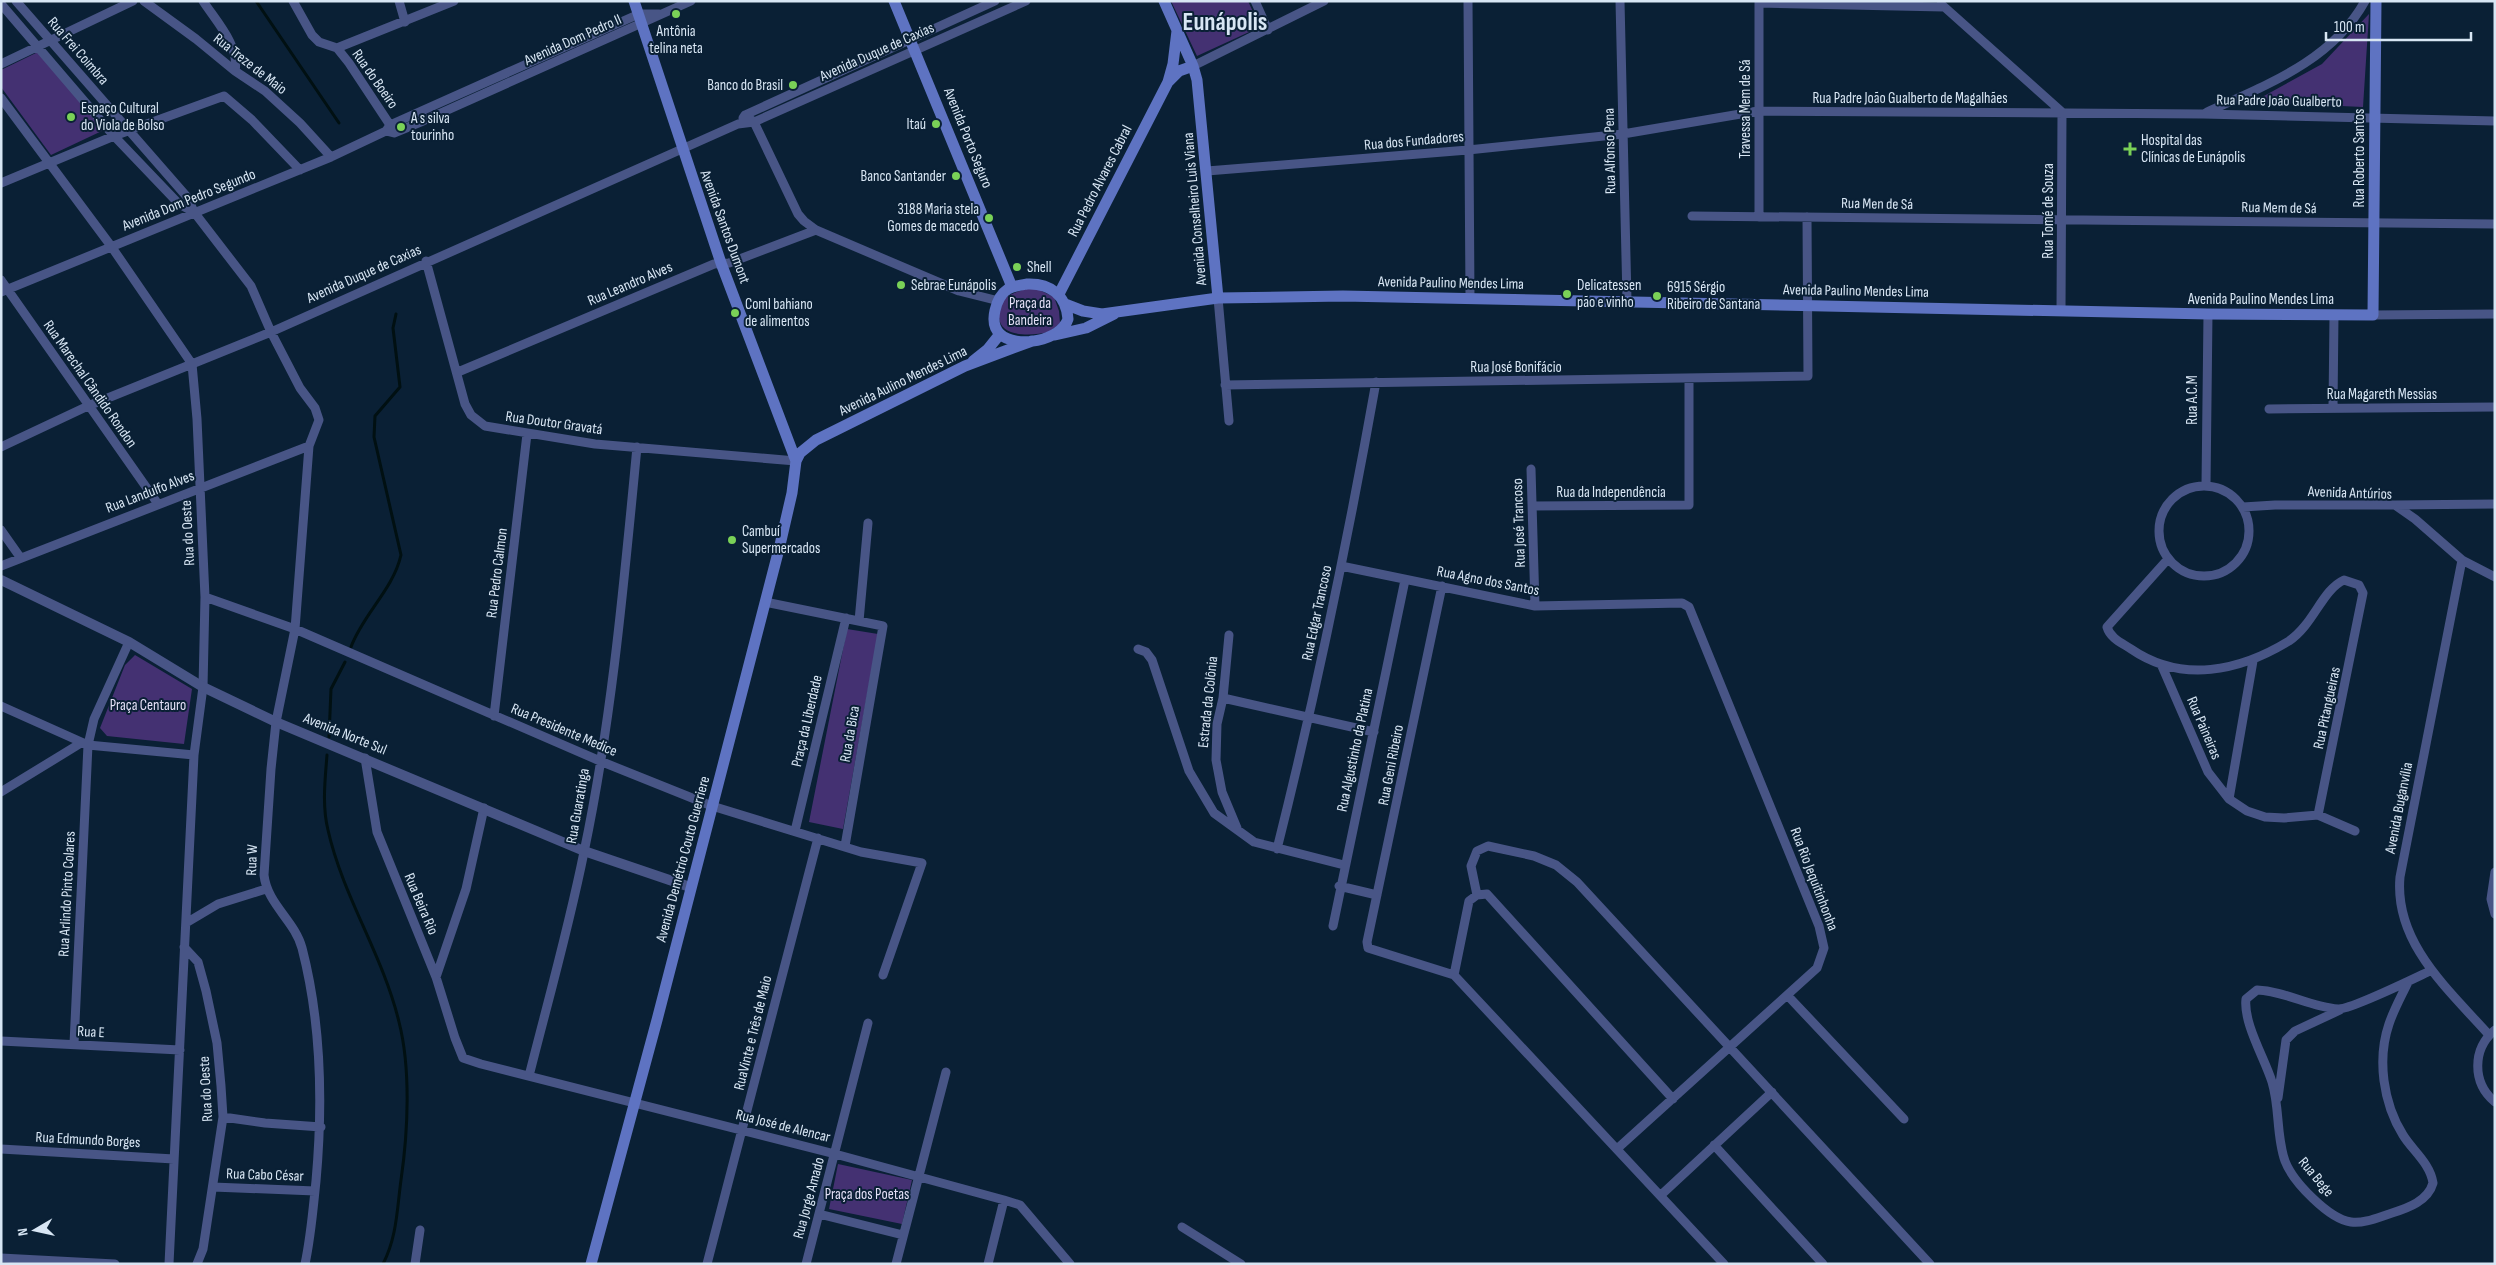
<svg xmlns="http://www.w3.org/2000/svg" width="2496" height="1265" viewBox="0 0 2496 1265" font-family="'Sofia Sans Condensed',sans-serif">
<rect width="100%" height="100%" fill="#0a2035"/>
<path fill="#443172" d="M1171 1H1248L1260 27 1197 56Z
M2369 14 2363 107 2253 102 2322 64Z
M38 52 104 130 51 155 1 87V70Z
M1033 287 1054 297 1059 311 1060 323C1056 326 1052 331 1048 332 1033 336 1000 338 999 317 999 313 999 306 1002 302 1008 293 1023 290 1033 287Z
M847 629 878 634 843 829 809 822Z
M135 655 192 689 184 744 107 736 100 728 125 665Z
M838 1164 912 1180 902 1224 829 1209Z"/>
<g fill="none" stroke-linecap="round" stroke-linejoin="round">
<path stroke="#011012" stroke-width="3" d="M256 1 339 123
M351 647C363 614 393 590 401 555L374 437 375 416 400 387 393 328 396 314
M329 737 331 689 345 662
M327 755C325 780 322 806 328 830 343 897 383 955 399 1022 411 1069 408 1132 401 1180 397 1209 397 1237 383 1264"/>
<path stroke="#485586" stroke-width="9" d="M16 1 188 198 194 212 251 286 271 332 300 388 315 408 319 420 309 446 295 629 276 722 271 769 264 875C267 904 295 921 302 948 322 1025 323 1103 316 1181 313 1209 311 1236 305 1264
M144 1 196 39 235 71 265 91 300 123 331 157
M203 1C216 21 240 46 235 71
M293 1 312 35 319 42 337 48 349 63 392 128
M399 1 405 22
M1255 1 1268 30
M1468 1 1470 298
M1620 1 1627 300
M1759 1V217
M1759 3 1944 7
M1 4 114 136 179 204 194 212
M1941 4 2062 112
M337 48 454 1
M1 64 133 1
M1193 66 1324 1
M1 98 111 246 192 364 197 419 205 597 203 687 194 755 169 1264
M2207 112C2266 85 2332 61 2365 1
M745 115 754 122 798 214 804 221 816 230 959 291 999 301
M743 118 745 115 995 1
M386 131 394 133 423 121 691 1
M386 131 390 125 639 14H659
M1207 171 1468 150 1623 134 1758 111 2203 114 2495 121
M1 183 114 136 224 96 252 120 300 170
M1692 216 2495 224
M426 261 465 404 471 415 485 426 595 444 796 461
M1 280 158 504
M1 292 331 157 386 131
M1218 298 1229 421
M2061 310 2062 112
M2373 315 2495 314
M458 372 714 264 729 263 816 230
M1225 385 1808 376 1807 217
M2333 407 2334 315
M2269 409 2495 407
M1 447 88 406 271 332 682 149 738 124 754 122 1026 1
M1531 469 1535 606
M2206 485 2208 314
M2159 531a45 45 0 1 1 90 0a45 45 0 1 1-90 0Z
M2395 505 2495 504
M1532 506 1689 505V379
M2243 507 2275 505H2395L2415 519 2462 560 2495 577
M1 530 20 557
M2168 559 2107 627C2110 638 2122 643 2131 649 2182 684 2240 671 2289 641 2314 624 2322 590 2344 580L2359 585 2363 593 2318 815
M2462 560 2400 877C2394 943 2449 990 2489 1035
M1 566 309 446
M1341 566 1535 606 1682 603 1689 607 1819 926 1824 948 1817 968 1618 1148
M1442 586 1367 942 1368 948 1454 975 1724 1264
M205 597 295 629 600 761 712 806 861 852 922 863 883 975
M765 602 883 626 845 846
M859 621 868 523
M1229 635 1223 698 1217 724 1216 760 1222 792 1237 828
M1138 649 1146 652 1152 660 1189 771 1214 813 1254 842 1344 865
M2161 664 2208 772 2229 799 2247 811 2265 817 2284 818 2318 815 2355 831
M1223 698 1374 732
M1 706 88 745 194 755
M494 716 527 434
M365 758 377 832 436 977 455 1038 463 1058 481 1064 835 1154 1004 1200 1020 1205 1070 1264
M1 792 81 743
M2229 799 2253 661
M795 831 846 618
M1277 849C1316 694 1348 539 1376 382
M2495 872 2491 899 2495 914
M1339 886 1377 895
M1477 895 1471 866 1477 851 1488 846 1534 856 1556 865 1577 882 1930 1264
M186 923 218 904 266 889
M1333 926 1405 580
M184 947 198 962 206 991 217 1043 221 1086 223 1117 203 1249 197 1264
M1454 975 1469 901 1477 895 1487 894 1673 1099
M436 977 466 889 484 808
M2408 982C2402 995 2394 1009 2389 1024 2377 1059 2383 1103 2403 1135 2412 1150 2430 1163 2433 1183 2428 1201 2408 1208 2392 1213 2379 1217 2364 1224 2351 1222 2329 1219 2293 1182 2285 1161 2276 1136 2280 1108 2272 1082 2265 1059 2243 1023 2246 999L2257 990C2285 991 2310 1007 2338 1009 2350 1010 2415 978 2430 971
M1788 996 1904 1119
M2495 1030C2472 1049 2472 1083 2495 1102
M1 1041 180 1050
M74 1044 88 745 94 719 129 642
M529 1076C548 1001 569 927 584 852 612 719 624 582 637 447
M2278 1098 2286 1040 2295 1031 2340 1010
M223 1117 265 1123 321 1127
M1714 1145 1823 1264
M1 1149 174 1159
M213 1187 315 1191
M1661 1195 1772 1092
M819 1214 903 1235
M1182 1227 1241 1264
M1 1258 115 1264
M415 1264 420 1230
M707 1264 818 838
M806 1264 868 1023
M896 1264 946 1072
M988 1264 1004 1200"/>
<path stroke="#485586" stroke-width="10" d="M1 580 129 642 203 687 276 722 584 851 690 887"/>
<path stroke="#5e73c2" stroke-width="11" d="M634 1 721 263 796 461
M894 1 1012 287
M1164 1 1193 66 1197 80 1218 298
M1168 82 1179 71 1193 66
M1027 284C1050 283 1066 295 1068 319 1061 341 1016 349 1000 334 988 323 996 297 1008 289 1013 286 1021 285 1027 284Z
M1059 294 1168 82 1173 64 1177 31
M1065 304 1083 311 1102 314 1218 298 1343 296 2208 314 2373 315 2376 1
M1055 335 1086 328 1114 314
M973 361 988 349 1000 334
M591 1264 657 1020 780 545 792 493 796 461 800 453 816 440 965 366 1032 341"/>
</g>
<g fill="#7ad157" stroke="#0a2035" stroke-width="2">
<circle cx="676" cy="14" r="5"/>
<circle cx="793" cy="85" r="5"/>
<circle cx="71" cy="117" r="5"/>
<circle cx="936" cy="124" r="5"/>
<circle cx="401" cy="127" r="5"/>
<path d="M2127.5 141.5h5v5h5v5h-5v5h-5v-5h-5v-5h5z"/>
<circle cx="956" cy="176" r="5"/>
<circle cx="989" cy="218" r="5"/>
<circle cx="1017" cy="267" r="5"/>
<circle cx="901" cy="285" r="5"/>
<circle cx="1567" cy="294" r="5"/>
<circle cx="1657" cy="296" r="5"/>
<circle cx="735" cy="313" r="5"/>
<circle cx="732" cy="540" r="5"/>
</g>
<g text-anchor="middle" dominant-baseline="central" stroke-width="4" stroke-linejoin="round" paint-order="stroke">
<g font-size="15" fill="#d8e6f4" stroke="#0a2035" text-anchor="start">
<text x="676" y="31" text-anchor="middle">Antônia<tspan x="676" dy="17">telina neta</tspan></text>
<text x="783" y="85" text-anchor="end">Banco do Brasil</text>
<text x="81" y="108">Espaço Cultural<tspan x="81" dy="17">do Viola de Bolso</tspan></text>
<text x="411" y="118">A s silva<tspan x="411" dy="17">tourinho</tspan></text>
<text x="926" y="124" text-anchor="end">Itaú</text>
<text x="2141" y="140">Hospital das<tspan x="2141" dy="17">Clínicas de Eunápolis</tspan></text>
<text x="946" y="176" text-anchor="end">Banco Santander</text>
<text x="979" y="209" text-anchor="end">3188 Maria stela<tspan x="979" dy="17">Gomes de macedo</tspan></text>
<text x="1027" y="267">Shell</text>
<text x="911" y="285">Sebrae Eunápolis</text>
<text x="1577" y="285">Delicatessen<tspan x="1577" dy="17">pão e vinho</tspan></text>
<text x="1667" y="287">6915 Sérgio<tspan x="1667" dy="17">Ribeiro de Santana</tspan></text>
<text x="745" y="304">Coml bahiano<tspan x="745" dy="17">de alimentos</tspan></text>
<text x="742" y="531">Cambuí<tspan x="742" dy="17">Supermercados</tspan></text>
</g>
<g font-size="15" fill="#d8e6f4" stroke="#0a2035">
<text transform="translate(573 40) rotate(-24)">Avenida Dom Pedro II</text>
<text transform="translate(78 51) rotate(49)">Rua Frei Coimbra</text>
<text transform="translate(877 52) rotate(-24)">Avenida Duque de Caxias</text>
<text transform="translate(250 64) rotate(38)">Rua Treze de Maio</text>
<text transform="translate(375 79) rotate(55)">Rua do Boeiro</text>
<text x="1910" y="98">Rua Padre João Gualberto de Magalhães</text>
<text transform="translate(2279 101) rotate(1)">Rua Padre João Gualberto</text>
<text transform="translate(1745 109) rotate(-90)">Travessa Mem de Sá</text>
<text transform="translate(968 138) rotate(68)">Avenida Porto Seguro</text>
<text transform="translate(1414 141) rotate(-5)">Rua dos Fundadores</text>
<text transform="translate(1610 151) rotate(-91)">Rua Alfonso Pena</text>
<text transform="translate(2359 158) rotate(-90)">Rua Roberto Santos</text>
<text transform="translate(1100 181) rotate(-63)">Rua Pedro Alvares Cabral</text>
<text transform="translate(189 200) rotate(-22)">Avenida Dom Pedro Segundo</text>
<text transform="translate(1877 204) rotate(1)">Rua Men de Sá</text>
<text transform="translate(2279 208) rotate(1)">Rua Mem de Sá</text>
<text transform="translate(1195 209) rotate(-95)">Avenida Conselheiro Luis Viana</text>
<text transform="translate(2048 211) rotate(-90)">Rua Tomé de Souza</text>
<text transform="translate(725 227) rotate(70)">Avenida Santos Dumont</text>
<text transform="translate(364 274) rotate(-24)">Avenida Duque de Caxias</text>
<text transform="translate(1451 283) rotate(1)">Avenida Paulino Mendes Lima</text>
<text transform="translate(630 284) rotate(-23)">Rua Leandro Alves</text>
<text transform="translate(1856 291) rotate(1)">Avenida Paulino Mendes Lima</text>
<text x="2261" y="299">Avenida Paulino Mendes Lima</text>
<text x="1516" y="367">Rua José Bonifácio</text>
<text transform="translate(903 381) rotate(-26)">Avenida Aulino Mendes Lima</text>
<text transform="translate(90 384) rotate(55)">Rua Marechal Cândido Rondon</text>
<text x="2382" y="394">Rua Magareth Messias</text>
<text transform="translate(2192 400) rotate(-90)">Rua A.C.M</text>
<text transform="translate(554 423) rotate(8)">Rua Doutor Gravatá</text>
<text transform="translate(150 492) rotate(-21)">Rua Landulfo Alves</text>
<text x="1611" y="492">Rua da Independência</text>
<text transform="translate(2350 493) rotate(2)">Avenida Antúrios</text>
<text transform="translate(1519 523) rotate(-92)">Rua José Trancoso</text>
<text transform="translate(188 533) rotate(-93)">Rua do Oeste</text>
<text transform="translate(497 573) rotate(-83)">Rua Pedro Calmon</text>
<text transform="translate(1488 581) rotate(11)">Rua Agno dos Santos</text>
<text transform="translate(1317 613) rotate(-78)">Rua Edgar Trancoso</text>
<text transform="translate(1208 702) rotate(-84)">Estrada da Colônia</text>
<text transform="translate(2327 708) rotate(-78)">Rua Pitangueiras</text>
<text transform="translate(807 721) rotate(-77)">Praça da Liberdade</text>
<text transform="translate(2204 728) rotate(67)">Rua Paineiras</text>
<text transform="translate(564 730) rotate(23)">Rua Presidente Medice</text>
<text transform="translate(345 734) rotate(22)">Avenida Norte Sul</text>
<text transform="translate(850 734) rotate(-80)">Rua da Bica</text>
<text transform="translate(1355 750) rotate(-78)">Rua Algustinho da Platina</text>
<text transform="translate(1391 765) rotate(-79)">Rua Geni Ribeiro</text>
<text transform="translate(578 806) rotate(-80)">Rua Guaratinga</text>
<text transform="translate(2399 808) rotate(-79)">Avenida Buganvília</text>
<text transform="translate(683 859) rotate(-75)">Avenida Demétrio Couto Guerriere</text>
<text transform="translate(252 860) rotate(-88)">Rua W</text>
<text transform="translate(1814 879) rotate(69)">Rua Rio Jequitinhonha</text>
<text transform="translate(67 894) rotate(-87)">Rua Arlindo Pinto Colares</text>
<text transform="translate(421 904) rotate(67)">Rua Beira Rio</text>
<text transform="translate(91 1032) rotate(3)">Rua E</text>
<text transform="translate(753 1033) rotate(-76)">RuaVinte e Três de Maio</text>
<text transform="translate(206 1089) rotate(-93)">Rua do Oeste</text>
<text transform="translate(783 1126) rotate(14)">Rua José de Alencar</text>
<text transform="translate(88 1140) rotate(3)">Rua Edmundo Borges</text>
<text transform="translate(265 1175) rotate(2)">Rua Cabo César</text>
<text transform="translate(2316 1177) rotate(50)">Rua Bege</text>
<text transform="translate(809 1198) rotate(-75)">Rua Jorge Amado</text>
</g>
<g font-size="15" fill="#e4e0f7" stroke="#0a2035">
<text x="1030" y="303">Praça da<tspan x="1030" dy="17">Bandeira</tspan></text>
<text x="148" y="705">Praça Centauro</text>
<text x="867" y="1194">Praça dos Poetas</text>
</g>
<g font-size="25" font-weight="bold" fill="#d8e6f4" stroke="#0a2035">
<text x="1225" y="22">Eunápolis</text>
</g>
</g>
<rect width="2496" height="1265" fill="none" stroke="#d8e6f4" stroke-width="5"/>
<g transform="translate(35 1230) rotate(261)" stroke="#0a2035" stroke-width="4" paint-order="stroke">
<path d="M0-4L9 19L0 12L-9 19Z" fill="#d8e6f4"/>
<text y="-8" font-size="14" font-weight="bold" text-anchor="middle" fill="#d8e6f4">N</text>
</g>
<path d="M2326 32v8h145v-8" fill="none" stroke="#d8e6f4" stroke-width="2.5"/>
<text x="2334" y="32" font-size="15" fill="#d8e6f4" stroke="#0a2035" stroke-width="4" paint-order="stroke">100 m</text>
</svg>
